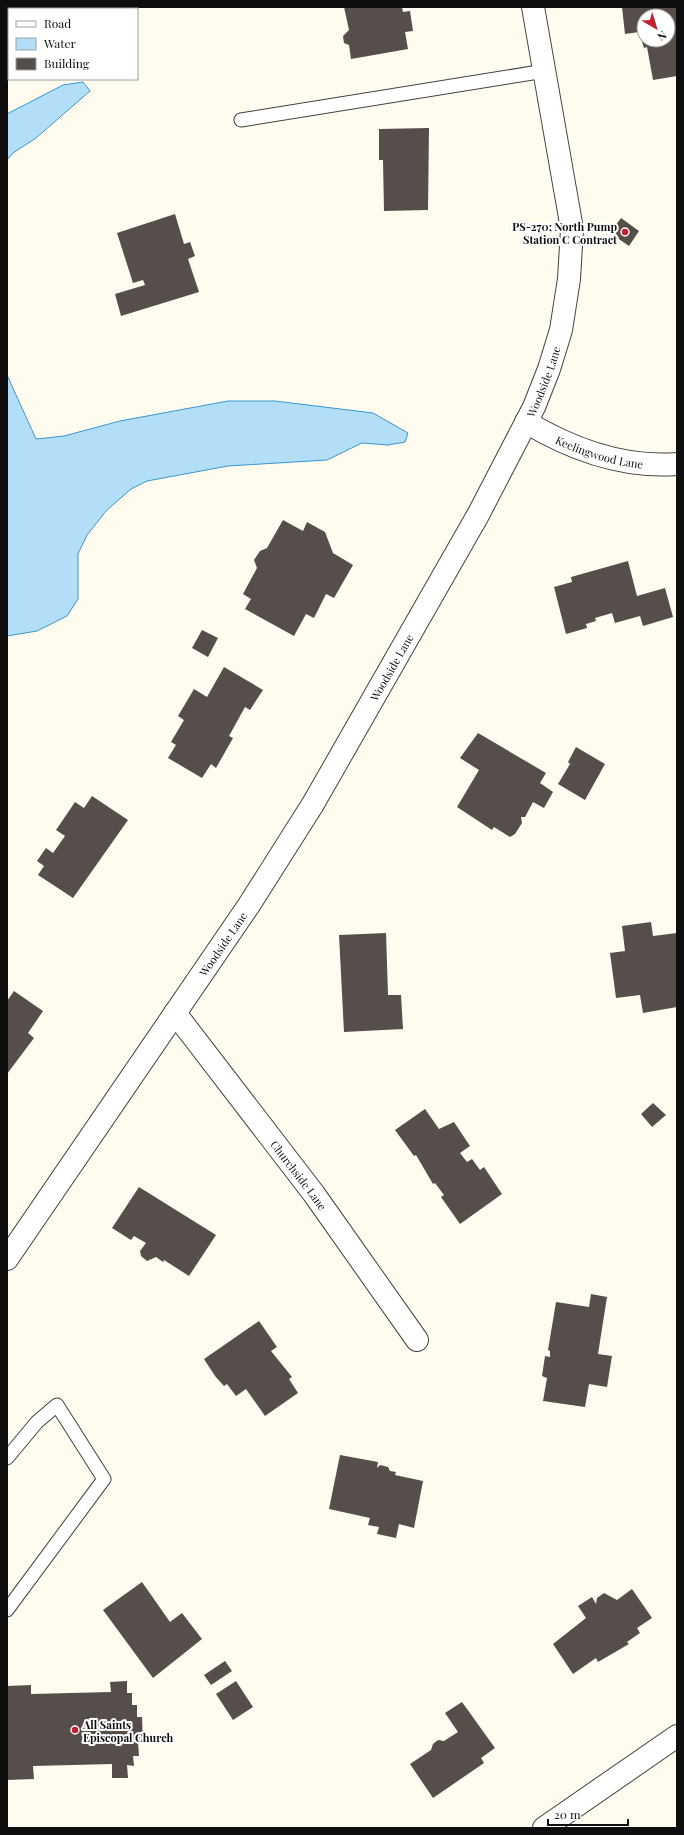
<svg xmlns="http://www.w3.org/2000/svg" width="684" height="1835" viewBox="0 0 684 1835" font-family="'Playfair Display',serif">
<rect width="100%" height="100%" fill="#fffbee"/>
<path fill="#b2dff7" stroke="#3897cf" d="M83 82 90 91 36 138 13 153 7 160V114L63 85Z
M7 375 36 439 64 436 120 421 228 401H275L373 413 408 433 405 442 388 445 362 443 327 460 228 466 147 481 131 489 106 511 87 535 78 554V599L67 616 37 631 7 636Z"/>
<path fill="#564e4a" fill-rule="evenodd" d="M344 7H402L403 12 410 11 413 31 405 32 408 49 351 59 349 45 344 43 343 36 349 30Z
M622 7H677V76L653 80 647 47 644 48 639 32 625 34ZM644 16H668V40H644Z
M429 128 428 210 384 211 383 160H379V129Z
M175 214 184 244 190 242 195 256 188 259 199 292 121 316 115 294 145 285 143 280 133 283 117 233Z
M621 218 639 231 629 246 610 233Z
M283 520 303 531 307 522 325 532 333 553 353 565 334 598 326 594 314 618 306 614 294 636 245 609 251 599 243 594 257 568 254 560 260 551 267 548Z
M628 561 637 596 665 588 673 617 643 626 640 616 615 623 612 613 595 618 596 621 586 624 587 628 566 634 554 587 572 582 571 577Z
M202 630 218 638 208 657 192 648Z
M224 667 263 690 250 710 245 707 229 736 233 738 216 768 211 764 202 778 168 758 176 745 171 742 184 720 178 716 194 689 207 697Z
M478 733 546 773 540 783 553 792 544 808 533 802 525 817H521L522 823 515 834 510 837 494 827 492 830 457 807 479 770 460 758Z
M576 747 605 764 585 800 558 784 570 764 568 762Z
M92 796 128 820 73 898 38 875 44 866 37 861 46 848 53 853 65 836 56 830 75 802 84 808Z
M651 922 653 936 677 933V1007L643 1013 640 995 616 998 610 953 625 951 622 926Z
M386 933 388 995H401L403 1029 344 1032 339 935Z
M14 991 43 1011 28 1033 34 1038 7 1074V1001Z
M653 1103 666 1115 652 1127 641 1114Z
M425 1109 439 1129 454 1122 470 1146 460 1153 467 1162 472 1159 480 1170 484 1167 502 1194 460 1224 441 1197 444 1195 435 1183 433 1184 416 1155 414 1156 395 1130Z
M139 1187 216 1235 189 1276 164 1260 163 1262 156 1257 147 1261 141 1256 140 1251 146 1243 134 1236 131 1240 112 1228Z
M591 1294 607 1297 598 1354 612 1356 607 1387 589 1384 585 1407 543 1401 547 1378 542 1376 545 1356 550 1357V1351L548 1350 556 1302 589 1307Z
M259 1321 277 1347 271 1351 292 1377 289 1379 298 1393 265 1416 246 1389 236 1396 227 1384 224 1386 215 1376 204 1359Z
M340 1455 378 1462 377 1468 380 1465 388 1467 390 1471 396 1472 395 1475 423 1481 414 1528 399 1524 396 1538 377 1534 379 1527 368 1525 370 1518 329 1509Z
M142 1582 170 1622 182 1613 202 1639 153 1678 103 1610Z
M632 1589 652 1618 637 1628 640 1633 627 1642 629 1644 598 1662 596 1658 573 1674 553 1644 586 1618 578 1606 592 1597 596 1604 597 1598 604 1593 617 1600Z
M225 1661 232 1671 211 1685 204 1675Z
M127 1681V1693H132V1705H137V1717H142L143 1742H138L139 1756H133L134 1766 127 1765 128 1778H112V1764L33 1766 34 1779 7 1780V1686L31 1685V1694L111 1692 110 1682Z
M236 1681 253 1707 233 1720 216 1694Z
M462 1702 495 1748 481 1758 484 1763 433 1798 410 1764 431 1750 433 1744 438 1740 444 1741 458 1732 445 1713Z"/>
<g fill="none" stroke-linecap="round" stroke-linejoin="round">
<g stroke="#414141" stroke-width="15">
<path id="service" d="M241 120 545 71
M7 1458 37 1422 57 1405 104 1479 7 1610"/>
</g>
<g stroke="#414141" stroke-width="24">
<g id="minor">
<path id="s1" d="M526 422C571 449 624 468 677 464"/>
<path id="s2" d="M175 1013 314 1194 417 1340"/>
<path id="s3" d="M7 1259 249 905 313 804 478 515 534 407 549 369 561 330 569 279 572 229 533 7"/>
<path d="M544 1828 677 1736"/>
</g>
</g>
<use href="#service" stroke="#fff" stroke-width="13"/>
<use href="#minor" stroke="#fff" stroke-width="22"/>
</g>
<g fill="#c0232f" stroke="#fff" stroke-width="1.5">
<circle cx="625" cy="232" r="4"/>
<circle cx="75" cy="1730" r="4"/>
</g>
<g text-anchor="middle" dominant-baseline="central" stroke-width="4" stroke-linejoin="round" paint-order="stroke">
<g font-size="11" font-weight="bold" fill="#0e0e0e" stroke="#fff" text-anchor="end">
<text x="617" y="226">PS-270; North Pump<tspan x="617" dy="13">Station C Contract</tspan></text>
<text x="83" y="1724" text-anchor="start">All Saints<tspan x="83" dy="13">Episcopal Church</tspan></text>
</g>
<g font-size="11" fill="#0e0e0e" stroke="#fff">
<text stroke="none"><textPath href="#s3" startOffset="1030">Woodside Lane</textPath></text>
<text stroke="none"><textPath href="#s1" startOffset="80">Keelingwood Lane</textPath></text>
<text stroke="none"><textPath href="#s3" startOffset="706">Woodside Lane</textPath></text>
<text stroke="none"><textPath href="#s3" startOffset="382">Woodside Lane</textPath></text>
<text stroke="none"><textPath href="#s2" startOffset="204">Churchside Lane</textPath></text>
</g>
</g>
<rect width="684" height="1835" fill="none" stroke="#0e0e0e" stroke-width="16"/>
<rect x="8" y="8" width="130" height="72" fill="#ffffff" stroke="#9f9f9f"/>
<rect x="16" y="21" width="20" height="6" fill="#ffffff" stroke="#9f9f9f"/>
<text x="44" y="28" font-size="12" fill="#0e0e0e">Road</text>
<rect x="16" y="38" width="20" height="12" fill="#b2dff7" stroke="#9f9f9f"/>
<text x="44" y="48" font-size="12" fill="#0e0e0e">Water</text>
<rect x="16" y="58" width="20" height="12" fill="#564e4a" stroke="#9f9f9f"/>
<text x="44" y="68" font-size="12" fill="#0e0e0e">Building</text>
<g transform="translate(656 28) rotate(142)"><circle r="19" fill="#ffffff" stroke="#9f9f9f"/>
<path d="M0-3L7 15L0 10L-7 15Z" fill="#c0232f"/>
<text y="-6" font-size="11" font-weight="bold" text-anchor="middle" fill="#0e0e0e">N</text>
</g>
<path d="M548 1819v6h80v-6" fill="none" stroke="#0e0e0e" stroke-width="2"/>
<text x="554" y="1819" font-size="12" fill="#0e0e0e" stroke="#ffffff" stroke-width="3" paint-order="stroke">20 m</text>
</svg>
